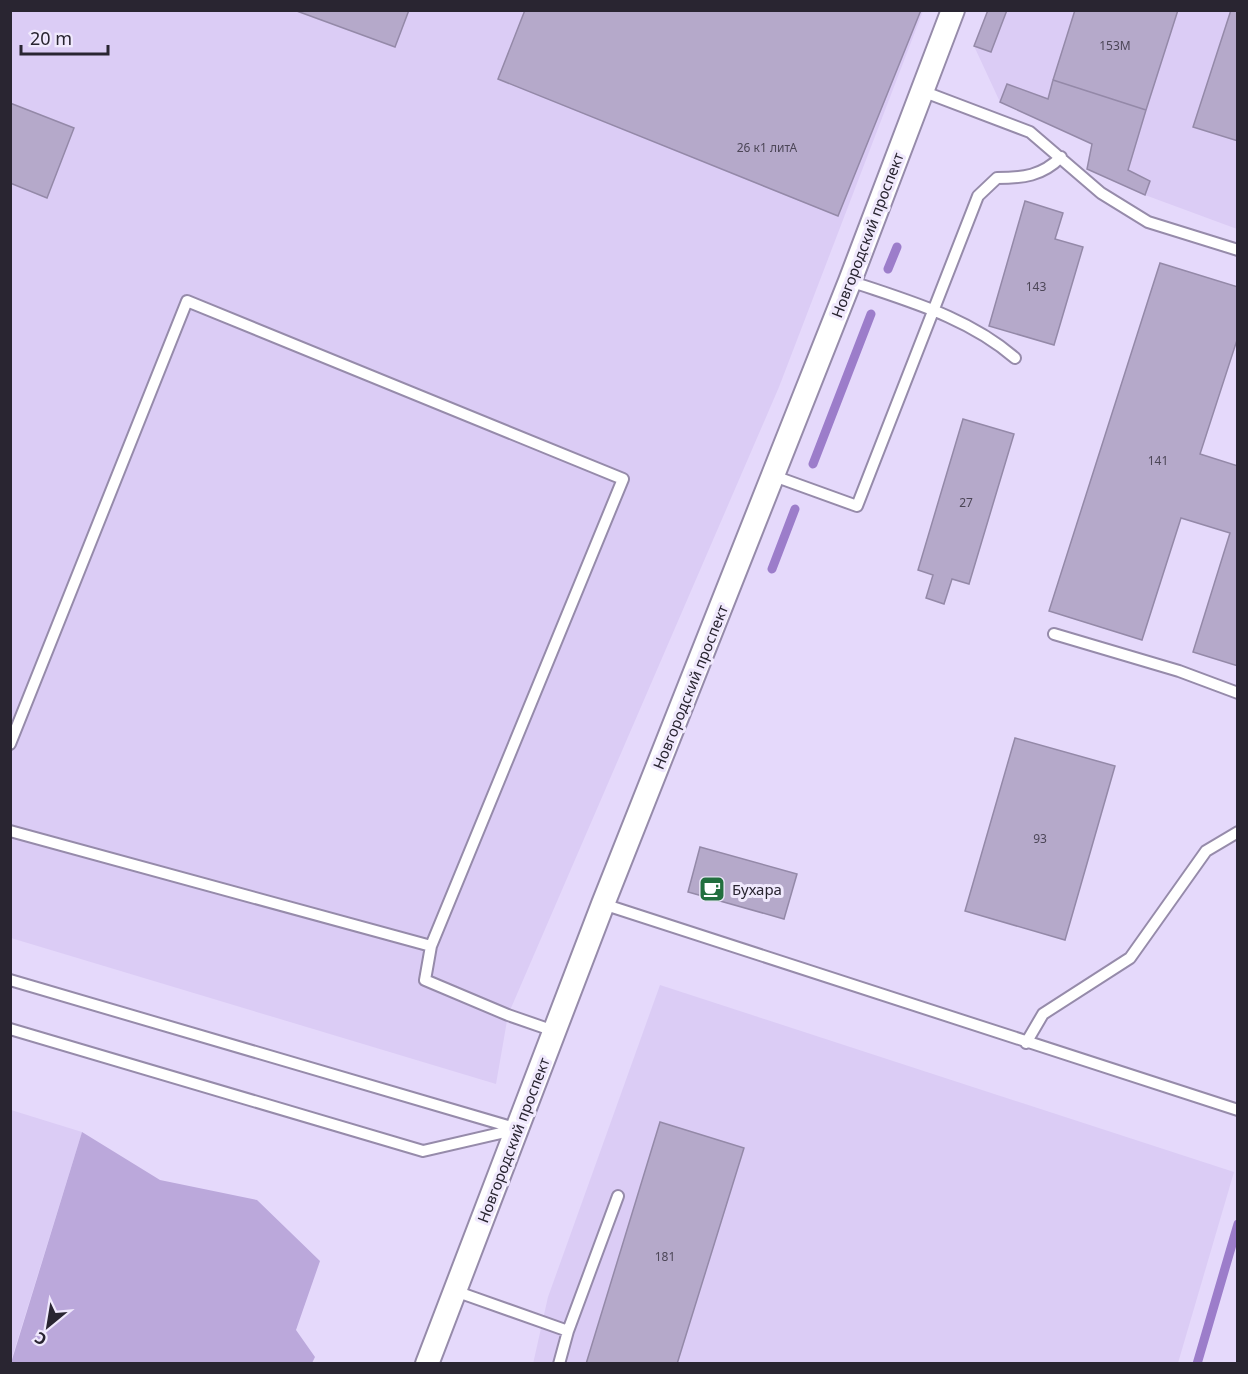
<svg xmlns="http://www.w3.org/2000/svg" width="1248" height="1374" viewBox="0 0 1248 1374" font-family="'Noto Sans',sans-serif">
<rect width="100%" height="100%" fill="#e5d9fb"/>
<path fill="#dbccf5" d="M10 11H923L779 387 508 1015 496 1084 11 938Z
M988 11H1237V229L1145 195 1087 169 1092 144 1000 102 974 46Z
M660 985 1234 1172 1178 1363 533 1364 548 1297Z
M11 1110 82 1132 11 1361Z"/>
<path fill="#bba8db" d="M82 1132 160 1180 257 1200 320 1261 296 1330 315 1357 312 1363H11Z"/>
<g fill="none" stroke-linecap="round" stroke-linejoin="round">
<path stroke="#9c7dca" stroke-width="9" d="M888 269 897 247
M813 464 871 314
M772 569 795 509
M1197 1364 1238 1224"/>
</g>
<path fill="#b5a9ca" stroke="#9489a8" stroke-width="1.5" d="M294 10H409L395 47Z
M525 10H921L838 216 498 79Z
M988 10H1007L991 52 974 46Z
M1075 10H1178L1146 110 1053 80Z
M1231 10H1238V141L1193 127Z
M1053 80 1146 110 1128 170 1150 181 1145 195 1087 169 1092 144 1000 102 1007 84 1048 99Z
M10 103 74 128 47 198 10 183Z
M1025 201 1063 213 1055 239 1083 247 1054 345 989 326Z
M1160 263 1238 287V337L1200 454 1238 466V666L1193 652 1230 533 1181 518 1142 640 1049 611Z
M963 419 1014 434 969 584 952 579 944 604 926 598 933 575 918 570Z
M1015 738 1115 766 1065 940 965 911Z
M700 847 797 874 784 919 688 892Z
M660 1122 744 1148 677 1364H586Z"/>
<g fill="none" stroke-linecap="round" stroke-linejoin="round">
<g stroke="#968baa" stroke-width="14">
<path id="service" d="M922 91 1030 132 1101 193 1148 222 1238 250
M850 281C908 301 968 317 1015 358
M774 476 857 506 978 196 997 178C1023 178 1042 176 1061 157
M1054 634 1179 671 1238 693
M10 744 187 301 623 479 431 946 425 980 508 1015 554 1031
M10 831 431 946
M603 904 1238 1110
M10 980 518 1129
M10 1029 423 1151 518 1129
M1026 1043 1043 1014 1130 958 1206 851 1238 832
M455 1291 568 1331
M559 1364 568 1331 618 1196"/>
</g>
<g stroke="#968baa" stroke-width="26">
<path id="minor" d="M427 1364 603 904 850 281 953 10"/>
</g>
<use href="#service" stroke="#fff" stroke-width="10"/>
<use href="#minor" stroke="#fff" stroke-width="22"/>
</g>
<defs>
<g id="cafe-square" transform="scale(1.35)"><rect x="-9" y="-9" width="18" height="18" rx="4" fill="#226f3e" stroke="#f0e9fd"/><path d="M-5.5-4.5H6V0H3Q3 3.5 0 3.5H-2.5Q-5.5 3.5-5.5 0ZM3-3.2v2h1.7v-2ZM-6 4.5H4V6H-6Z" fill="#fff"/></g>
</defs>
<g fill-rule="evenodd">
<use href="#cafe-square" x="712" y="889"/>
</g>
<g text-anchor="middle" dominant-baseline="central" stroke-width="6" stroke-linejoin="round" paint-order="stroke">
<g font-size="12" fill="#4c4657">
<text x="1115" y="45">153М</text>
<text x="767" y="147">26 к1 литА</text>
<text x="1036" y="286">143</text>
<text x="1158" y="460">141</text>
<text x="966" y="502">27</text>
<text x="1040" y="838">93</text>
<text x="665" y="1256">181</text>
</g>
<g font-size="15" fill="#292531" stroke="#f0e9fd">
<text transform="translate(867 235) rotate(-69)">Новгородский проспект</text>
<text transform="translate(690 687) rotate(-68)">Новгородский проспект</text>
<text transform="translate(513 1140) rotate(-69)">Новгородский проспект</text>
</g>
<g font-size="15" fill="#292531" stroke="#f0e9fd" text-anchor="start">
<text x="732" y="889">Бухара</text>
</g>
</g>
<rect width="1248" height="1374" fill="none" stroke="#292531" stroke-width="24"/>
<g transform="translate(48 1326) rotate(210)" stroke="#f0e9fd" stroke-width="4.5" paint-order="stroke">
<path d="M0-4.5L10 22L0 15L-10 22Z" fill="#292531"/>
<text y="-9" font-size="16" font-weight="bold" text-anchor="middle" fill="#292531">С</text>
</g>
<path d="M21 45v9h87v-9" fill="none" stroke="#292531" stroke-width="3"/>
<text x="30" y="45" font-size="18" fill="#292531" stroke="#f0e9fd" stroke-width="4.5" paint-order="stroke">20 m</text>
</svg>
